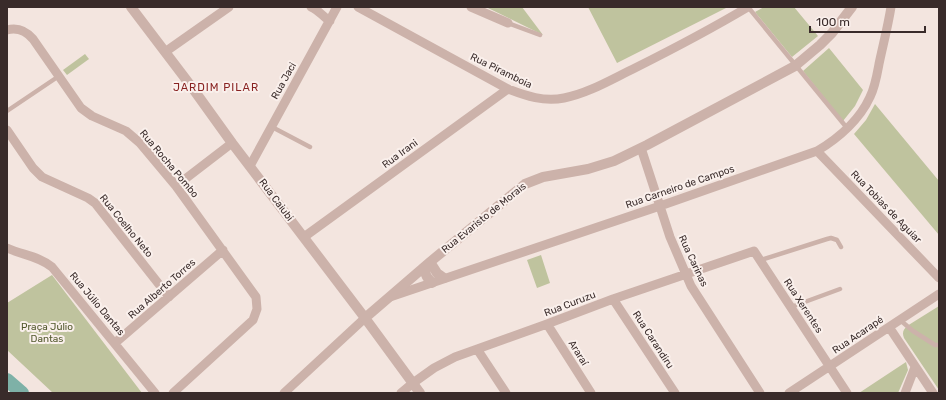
<svg xmlns="http://www.w3.org/2000/svg" width="946" height="400" viewBox="0 0 946 400" font-family="Rubik,sans-serif">
<rect width="100%" height="100%" fill="#f3e5df"/>
<path fill="#bfc39e" d="M486 7H522L543 35Z
M588 7H728L617 63Z
M764 7H794L818 36 792 57 755 12Z
M829 48 863 90 855 106 843 121 803 71Z
M85 54 89 59 67 75 63 70Z
M875 104 939 181V235L854 134 866 120Z
M541 255 550 283 537 288 527 260Z
M52 275 142 393H53L7 350V303Z
M939 306V390L904 338C902 333 903 330 907 326Z
M906 362 908 370 898 393H859Z"/>
<g fill="none" stroke-linecap="round" stroke-linejoin="round">
<path stroke="#7eb1a7" stroke-width="14" d="M7 380 22 393"/>
<path stroke="#ccb2aa" stroke-width="4.5" d="M748 7 847 128
M508 23 540 35
M7 111 59 76
M272 127 310 147
M761 260 827 239 831 238 837 240 841 247
M791 307 840 289
M900 320 913 331 935 345H939"/>
<path stroke="#ccb2aa" stroke-width="9" d="M311 7C319 10 323 17 330 21
M358 7 508 89C526 96 544 102 564 98 589 93 612 79 635 68 673 49 711 29 748 7
M471 7 508 23
M7 30C18 27 26 31 33 39L81 108 92 116 126 131 140 143 176 186 256 297 257 309 253 320 173 393
M165 52 229 7
M7 130 33 168 42 177 88 198 95 203 169 297
M641 148 670 237 691 286 760 393
M817 151 939 278
M250 166 337 7
M176 186 232 143
M304 237 508 89
M7 248C22 255 39 256 52 267L155 393
M390 297 660 206 817 151C839 138 860 119 870 97 875 87 877 75 879 64 883 45 888 26 891 7
M613 299 675 393
M547 324 591 393
M889 327 933 393
M115 343 223 250
M477 349 506 393
M284 393 365 318
M401 393 413 383 434 368 455 357 547 324 613 299 754 251 847 393
M789 393 939 294
M905 393 915 367"/>
<path stroke="#ccb2aa" stroke-width="10" d="M131 7 191 86 232 143 365 318 420 393
M430 262 437 273 444 278
M423 268 427 277 432 283
M365 318 430 262 525 184 543 177 588 169 614 161 647 145 795 66 820 45 832 33 852 7"/>
</g>
<g text-anchor="middle" dominant-baseline="central" stroke-width="4" stroke-linejoin="round" paint-order="stroke">
<g font-size="10" fill="#392b2a" stroke="#faf0ec">
<text transform="translate(501 71) rotate(26)">Rua Piramboia</text>
<text transform="translate(284 81) rotate(-61)">Rua Jaci</text>
<text transform="translate(400 154) rotate(-36)">Rua Irani</text>
<text transform="translate(169 164) rotate(50)">Rua Rocha Pombo</text>
<text transform="translate(680 187) rotate(-19)">Rua Carneiro de Campos</text>
<text transform="translate(276 200) rotate(53)">Rua Caiubi</text>
<text transform="translate(886 207) rotate(46)">Rua Tobias de Aguiar</text>
<text transform="translate(484 218) rotate(-39)">Rua Evaristo de Morais</text>
<text transform="translate(126 226) rotate(51)">Rua Coelho Neto</text>
<text transform="translate(693 261) rotate(65)">Rua Carinas</text>
<text transform="translate(162 289) rotate(-41)">Rua Alberto Torres</text>
<text transform="translate(97 304) rotate(50)">Rua Júlio Dantas</text>
<text transform="translate(570 304) rotate(-21)">Rua Curuzu</text>
<text transform="translate(803 306) rotate(57)">Rua Xerentes</text>
<text transform="translate(858 335) rotate(-34)">Rua Acarapé</text>
<text transform="translate(653 340) rotate(57)">Rua Carandiru</text>
<text transform="translate(578 353) rotate(58)">Araraí</text>
</g>
<g font-size="10" fill="#52582d" stroke="#faf0ec">
<text x="47" y="327">Praça Júlio<tspan x="47" dy="12">Dantas</tspan></text>
</g>
<g font-size="11" letter-spacing="1" fill="#892322" stroke="#faf0ec">
<text x="216" y="87">JARDIM PILAR</text>
</g>
</g>
<rect width="946" height="400" fill="none" stroke="#392b2a" stroke-width="16"/>
<path d="M810 26v6h115v-6" fill="none" stroke="#392b2a" stroke-width="2"/>
<text x="816" y="26" font-size="12" fill="#392b2a" stroke="#faf0ec" stroke-width="3" paint-order="stroke">100 m</text>
</svg>
